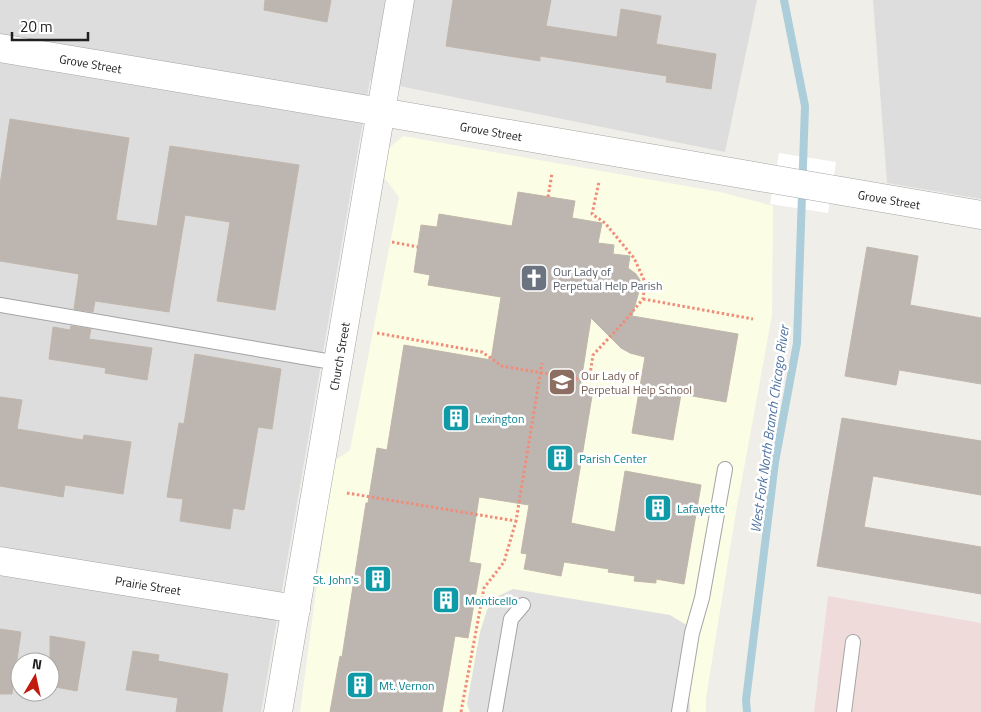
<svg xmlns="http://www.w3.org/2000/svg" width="981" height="712" viewBox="0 0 981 712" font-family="'Titillium Web',sans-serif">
<rect width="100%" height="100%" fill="#f0eee8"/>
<path fill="#dedddd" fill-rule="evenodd" d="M0 0H757L725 152 370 80 261 712H0ZM20 662H50V692H20Z
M873 0H981V199L887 183Z"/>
<path fill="#efdbd9" d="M828 596 981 623V712H814Z"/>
<path fill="#fbfde4" d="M403 136 720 192 773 206 772 315 736 512 706 698V712H300L333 462 350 450 399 197 383 176 387 150Z"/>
<path fill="#e0e0e0" d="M513 589 670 615 698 632 689 695 690 712H470L467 704 480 632 487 610 498 596Z"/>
<path fill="#fff" d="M779 153 836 162 828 213 770 204Z"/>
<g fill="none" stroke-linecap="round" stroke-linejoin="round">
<path stroke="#accdda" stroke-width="8" d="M747 712 746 700 775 462 797 343 805 106 784 0"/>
</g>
<path fill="#bdb6b0" stroke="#c1b6ab" d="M265 0H331L327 22 264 10Z
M453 0H551L546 26 617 37 621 9 661 16 656 44 716 54 711 89 666 82 667 76 540 56V61L446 46Z
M10 119 129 138 116 220 157 226 170 146 299 165 275 310 217 301 230 222 185 215 169 312 95 301 93 312 74 309 79 274 0 261V185Z
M518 192 575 201 572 218 602 223 598 243 614 245 613 254 630 256 628 268 636 274 640 280V288L632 316 738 334 726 402 681 394 673 440 632 433 645 357 630 353 621 348 591 318 580 388 593 390 571 523 615 532 625 471 701 485 684 584 656 579V583L634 581 635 576 608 572 609 569 564 562 561 576 524 569 527 554 521 553 529 505 479 497 469 562 481 564 468 638 455 636 442 712H330L340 656 342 657 366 503H368L377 448 387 450 404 345 491 360 501 297 428 285 430 275 414 272 421 225 437 227 439 214 512 226Z
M867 247 918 256 910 305 981 318V384L899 370 896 385 845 376Z
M71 326 91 329 89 339 152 348 147 380 105 373 106 368 49 359 53 327 70 330Z
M195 354 281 369 272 429 258 427 244 510 233 508 230 529 180 521 183 499 167 497 179 423 184 424Z
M0 397 22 400 17 429 83 440 84 435 131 442 123 494 65 485 63 497 0 486Z
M842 418 981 441V495L873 476 864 527 981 547V594L817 566Z
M0 629 21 632 12 694H0Z
M50 636 85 642 77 691 50 686Z
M133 651 159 655 158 661 228 674 222 712H176L178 698 126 690Z"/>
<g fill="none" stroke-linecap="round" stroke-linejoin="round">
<g stroke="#a4a4a4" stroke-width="16">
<path id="service" d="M0 305 338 363
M495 712 511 619 523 605
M679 712 692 633 702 598 725 469
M844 712 853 642"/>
</g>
<g stroke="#a4a4a4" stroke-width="29">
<g id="minor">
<path id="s1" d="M0 48 381 112 981 215"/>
<path id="s2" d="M0 561 296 609"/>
<path id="s3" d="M278 712 400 0"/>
</g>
</g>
<path stroke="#f08c79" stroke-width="3" stroke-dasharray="2.5 2.5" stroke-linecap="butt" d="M548 197 552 173
M392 242 418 247
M643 299 753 319
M377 333 482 352 502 366 589 381 593 355 623 323 643 299 645 282 634 258 605 223 592 214 599 182
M347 493 516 521 542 363
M461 712 484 588 504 562 516 521"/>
<use href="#service" stroke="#fff" stroke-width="14"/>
<use href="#minor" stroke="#fff" stroke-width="28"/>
</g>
<defs>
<g id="church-square" transform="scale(1.4375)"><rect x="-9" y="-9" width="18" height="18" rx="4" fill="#6b7280" stroke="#fff"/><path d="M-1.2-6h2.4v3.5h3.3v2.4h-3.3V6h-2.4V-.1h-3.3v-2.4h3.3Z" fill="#fff"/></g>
<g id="school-square" transform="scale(1.4375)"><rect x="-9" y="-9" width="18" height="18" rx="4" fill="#8d6e63" stroke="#fff"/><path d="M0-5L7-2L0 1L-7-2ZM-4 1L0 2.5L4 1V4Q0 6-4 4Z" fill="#fff"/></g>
<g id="building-square" transform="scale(1.4375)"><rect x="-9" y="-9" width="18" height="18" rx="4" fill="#0f9aa8" stroke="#fff"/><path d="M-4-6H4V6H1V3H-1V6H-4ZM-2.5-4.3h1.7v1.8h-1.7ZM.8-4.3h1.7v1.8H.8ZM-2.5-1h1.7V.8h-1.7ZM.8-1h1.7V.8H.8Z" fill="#fff"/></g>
</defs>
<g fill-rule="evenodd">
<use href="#church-square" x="534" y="278"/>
<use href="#school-square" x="562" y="382"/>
<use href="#building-square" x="456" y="418"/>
<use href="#building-square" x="560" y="458"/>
<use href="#building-square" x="658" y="508"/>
<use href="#building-square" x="378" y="579"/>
<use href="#building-square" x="446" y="600"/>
<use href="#building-square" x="360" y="685"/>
</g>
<g text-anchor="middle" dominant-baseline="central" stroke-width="5" stroke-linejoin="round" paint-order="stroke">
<g font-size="12" fill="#202020" stroke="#fff">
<text stroke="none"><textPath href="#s1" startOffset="92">Grove Street</textPath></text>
<text stroke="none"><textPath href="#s1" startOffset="498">Grove Street</textPath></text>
<text stroke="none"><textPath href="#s1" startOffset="902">Grove Street</textPath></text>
<text stroke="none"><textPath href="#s3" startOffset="361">Church Street</textPath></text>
<text stroke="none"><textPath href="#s2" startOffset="150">Prairie Street</textPath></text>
</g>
<g font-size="12" fill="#5b616d" stroke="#fff" text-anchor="start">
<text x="553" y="271">Our Lady of<tspan x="553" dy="14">Perpetual Help Parish</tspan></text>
</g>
<g font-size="12" fill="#785e54" stroke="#fff" text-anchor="start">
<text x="581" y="375">Our Lady of<tspan x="581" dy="14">Perpetual Help School</tspan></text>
</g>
<g font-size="12" fill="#0d838f" stroke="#fff" text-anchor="start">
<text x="475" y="418">Lexington</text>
<text x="579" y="458">Parish Center</text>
<text x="677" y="508">Lafayette</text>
<text x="359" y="579" text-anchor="end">St. John's</text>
<text x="465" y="600">Monticello</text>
<text x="379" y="685">Mt. Vernon</text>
</g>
<g font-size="14" font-style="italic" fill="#5074a2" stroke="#fff">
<text transform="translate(769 429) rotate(-82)">West Fork North Branch Chicago River</text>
</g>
</g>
<g transform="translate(35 677) rotate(9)"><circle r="24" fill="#ffffff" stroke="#a6a6a6"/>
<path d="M0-4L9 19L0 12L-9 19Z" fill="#c11a0f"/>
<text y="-8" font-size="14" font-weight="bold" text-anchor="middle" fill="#202020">N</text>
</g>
<path d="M12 32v8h76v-8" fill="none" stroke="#202020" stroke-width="2.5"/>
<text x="20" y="32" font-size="15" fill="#202020" stroke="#ffffff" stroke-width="4" paint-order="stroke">20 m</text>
</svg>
